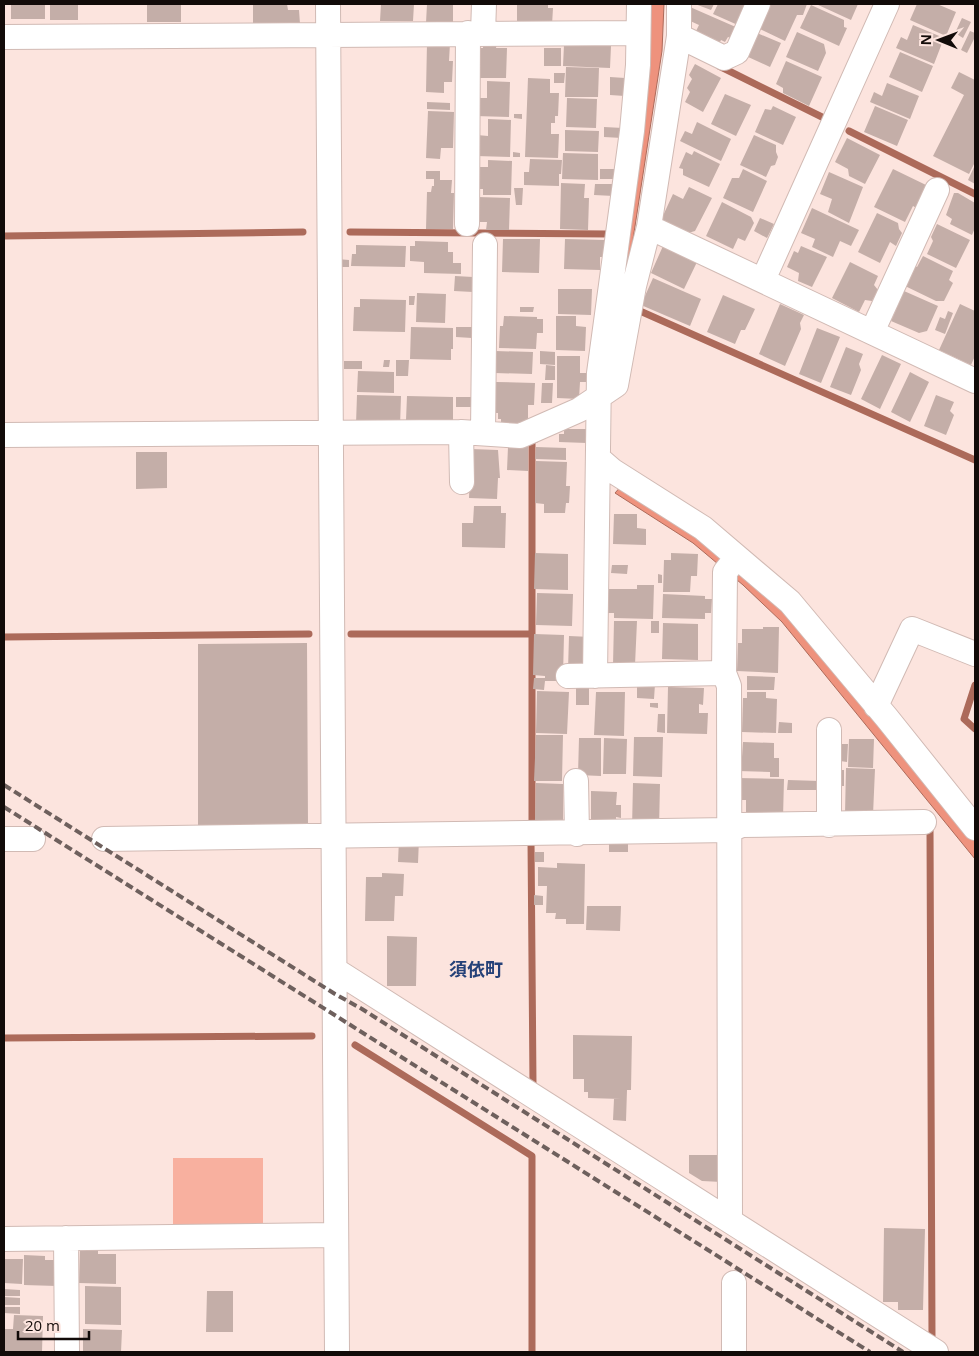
<svg xmlns="http://www.w3.org/2000/svg" width="979" height="1356" viewBox="0 0 979 1356" font-family="'Open Sans','Noto Sans JP',sans-serif">
<rect width="100%" height="100%" fill="#fce4de"/>
<path fill="#f8b09f" d="M173 1158H263V1227L173 1226Z"/>
<path fill="#ee927d" stroke="#ac6a5a" d="M650 4H664L662 51 623 304 622 278Z
M623 484 697 534 788 610 870 707 975 840V859L782 622 743 585 693 543 615 493Z"/>
<g fill="none" stroke-linecap="round" stroke-linejoin="round">
<path stroke="#ac6a5a" stroke-width="7" d="M719 66 824 118
M849 131 975 194
M350 232 609 234
M4 236 303 232
M640 311 975 460
M351 634H532
M4 637 309 634
M975 685 964 719 975 729
M532 828V441L536 439
M930 828 932 1336
M531 840 533 1084
M4 1038 312 1036
M355 1045 532 1156V1352"/>
</g>
<path fill="#c4aea8" d="M11 4H45V19H11Z
M50 4H78V20H50Z
M147 4H181V22H147Z
M253 4H287L288 10H299L300 24H253Z
M381 4H414L413 21H380Z
M427 4H453V23H426Z
M517 4H548V8H553L552 25 517 24Z
M695 4H714L711 10Z
M718 4H747L740 26 713 14Z
M769 4H807L803 15H797L785 41 758 28Z
M816 4H858L851 20Z
M917 4H937L956 12 946 36 910 20Z
M811 5 844 20V27L847 28 839 46 800 28Z
M690 7 738 28 733 39 728 37 725 42 721 40 719 44 695 33 699 25 688 20Z
M962 18 971 22 963 38 955 33Z
M913 25 944 38 934 64 896 48 901 37 907 40Z
M970 31 975 33V37L967 53 961 50Z
M797 32 824 44 826 53 818 71 786 57Z
M757 33 781 43 770 67 746 56Z
M483 42 497 43 496 48H507L506 78H475L476 48H483Z
M427 43H450L449 61H453L452 82H444V93L426 92Z
M564 45 611 46 610 68 563 66Z
M544 48H561V66H544Z
M900 52 933 66 922 92 889 77Z
M786 61 822 77 809 106 783 93V88L776 84Z
M695 64 721 78 703 112 685 102 690 92 687 88 692 79 689 75Z
M566 67 599 68 598 97H565Z
M959 72 975 80V162L969 174 933 156 964 95 951 88Z
M554 73H565L564 83H554Z
M610 77 625 78V96L610 95Z
M528 78 550 79V93H559L558 116H555V123H551V134H559L558 158 525 157Z
M487 81 510 82 509 117 475 116V98H487Z
M887 83 919 96 910 119 870 102 874 92 882 96Z
M725 94 751 105 736 136 711 124Z
M567 98 597 99 596 128 566 127Z
M427 102 450 103V110L427 109Z
M773 106 796 117 783 145 755 132 765 109 771 110Z
M875 106 908 120 897 146 864 132Z
M428 111 454 112 453 148H441L440 159 426 158Z
M514 114H522V119L514 118Z
M488 119 511 120 510 157 476 156 477 135 488 136Z
M697 122 731 139 721 161 680 141 685 131 692 134Z
M604 127 623 128 622 138 604 137Z
M565 130 599 131 598 152 565 151Z
M754 135 776 145V152L778 157 775 165 771 166 766 177 740 165Z
M847 138 880 155 865 184 849 176 848 169 835 162Z
M694 151 720 164 709 187 683 175V169L679 168 686 152 692 155Z
M513 152 520 153V157H513Z
M563 153 598 154V180L562 179Z
M530 159 562 160 561 174H559V186L524 185V172H529Z
M488 160 512 161 511 195H483V189H480V167H488Z
M975 165V184L968 180Z
M600 169H616V179H600Z
M743 169 767 181 753 212 723 198 732 178H739Z
M893 169 926 185 922 193 925 195 918 209 913 206 905 222 874 207Z
M426 171H440V180H452L451 193H454L453 229H426L427 192H431L432 186H434V179H426Z
M829 172 863 187 849 223 828 212 832 199 820 194Z
M561 183 585 184 584 198H589L588 230 560 229Z
M595 184H614V196L594 195Z
M689 187 712 198 695 231 688 233 661 220 673 194 683 199Z
M514 188H523L522 205H516Z
M954 193H958L975 203V228L972 235 950 224 952 219 946 215Z
M478 197 510 198 509 230H486L487 222H477Z
M722 202 751 217 754 223 745 241 738 238 733 249 706 236Z
M812 208 859 230 851 246 840 241 833 257 812 247 815 239 801 233Z
M877 213 898 223 899 229 902 233 896 246 890 242 880 263 858 252Z
M760 218 774 224 767 238 754 231Z
M937 224 970 240 956 268 927 254 933 241 931 237Z
M503 239H540L539 273 502 272Z
M565 239 605 240V257H600V270L564 269Z
M415 241 448 242V252H453V263H461V274L424 273V262L410 261V246H415Z
M356 245 406 246 405 267 351 266 352 254H356Z
M663 246 697 262 684 289 651 273Z
M801 246 827 257 812 287 798 281 799 273 787 267 794 251 798 253Z
M923 256 953 271 949 280 953 283 944 301H936L903 285 913 265 917 267Z
M337 259 349 260V267H337Z
M850 262 878 276 874 285 878 290 872 301 865 300 859 312 832 298Z
M455 276 473 277V292L454 291Z
M653 278 701 299 690 326 641 305Z
M558 289H592L591 315 558 314Z
M904 291 938 306 927 331 919 333 891 321Z
M417 293 446 294 445 323 416 322Z
M723 295 755 309 745 330H741L735 344 707 332Z
M409 296H415L414 305H409Z
M360 299 406 300 405 332 353 331 354 307H360Z
M780 304 804 315 800 323 801 329 785 366 759 354Z
M960 304 975 311V356L971 365 939 350Z
M520 307H534L533 312H520Z
M948 311 953 313 945 334 935 330 940 317 945 319Z
M504 316 537 317V319H543V333H537L536 349 499 348 500 326H503Z
M556 316H576V326L586 327 585 351 556 350Z
M411 327 453 328V349H451V360L410 359Z
M456 327H472V338L456 337Z
M817 328 840 337 821 383 799 374Z
M846 347 863 354 859 364 861 370 851 395 830 387Z
M495 351 533 352 532 374 495 373Z
M540 351 555 352V365L540 364Z
M882 355 901 364 880 409 861 399Z
M557 356H580V373H586V382H580L579 399 557 398Z
M384 360H390L389 367H383Z
M396 360H409L408 376H396Z
M344 361H362V369H344Z
M546 365 555 366V380H545Z
M358 371 394 372V393L357 392Z
M910 372 929 382 910 422 891 412Z
M496 382 535 383 534 405H528V424L501 423V419H498V413H495Z
M542 383H553L552 403H541Z
M357 395 401 396 400 426 356 424Z
M936 395 954 402 950 411 954 415 946 435 924 426Z
M407 396 453 397V426L413 425V420H406Z
M456 397H473V407H456Z
M564 429H587V443L559 442V434H564Z
M508 447H528V471L507 470Z
M536 447 566 448V460L535 459Z
M471 449 498 450 500 478H498L497 499 469 498Z
M136 452H167V488L136 489Z
M536 461 567 462 566 486H570L569 503H566L565 513H544V504L535 503Z
M474 506H501V513H506L505 548 462 547V523H473Z
M614 514H637V528L646 529V545L613 544Z
M535 553 568 554V590L534 589Z
M671 553 698 554 697 576H691L690 592H663L664 560H671Z
M612 565H628L627 574 611 573Z
M658 574 662 575V583H658Z
M637 585H654L653 619 614 618V613H605L606 589H637Z
M537 593 573 594 572 626 536 625Z
M663 594 705 596V599H712L711 613H705V619L662 618Z
M614 621H637L635 665H613Z
M651 621H659V633H651Z
M663 623 698 624V660L662 659Z
M763 627H779L778 673 737 671 738 643H742V629H763Z
M534 634 564 635 563 676 559 681H545L544 690 533 689 534 678H545V676L533 675Z
M569 636 591 637V662L568 670Z
M307 643 308 825H198V644Z
M747 676 775 677 774 690H747Z
M637 683 655 684 654 699 637 698Z
M576 684 589 685V705H576Z
M668 687 704 688 703 705 699 704V713H708L707 734 667 733Z
M537 691 569 692 567 734 536 733Z
M596 692H625L624 736 594 735Z
M747 692H766V698L777 699 776 733 742 732 743 698H747Z
M650 703H658V708L650 707Z
M658 714H665V733L657 732Z
M779 722 792 723V733H778Z
M536 735H563L562 781H534Z
M634 737H663L662 777 633 776Z
M579 738H601V776L578 775Z
M604 738 627 739 626 774H603Z
M849 739H874L873 768 848 767Z
M743 742 774 743V758H779V777H770V772L738 771V757H742Z
M840 744H848L847 762 840 761Z
M846 768 875 769 873 815 845 814Z
M837 770H844V786H836Z
M736 778 784 779 783 818 746 817V800H735Z
M788 780 820 781V790H787Z
M536 783 563 784V821H535Z
M633 783 660 784 659 828H632Z
M591 791 617 792 616 805H621V818L616 817V825L591 824Z
M399 839H419L418 863 398 862Z
M609 839H628V852H609Z
M535 852H544V862H535Z
M557 863 585 864 584 924H566V919H555L556 913H546L547 886H538V867L557 868Z
M382 873 404 874 403 896H395L394 921H365L366 877H382Z
M534 895 543 896V905H534Z
M587 906H621L620 931 586 930Z
M387 936 417 937 416 986H387Z
M573 1035 632 1036 631 1090H627L626 1121 613 1120 614 1099H621L588 1098V1092H584V1079H573Z
M689 1155H722V1182L702 1181 689 1173Z
M884 1228 925 1229 923 1310H898V1302H883Z
M80 1250H98V1254H116V1284L79 1283Z
M24 1255 45 1256V1260H57V1286L24 1285Z
M4 1259H23L22 1284 4 1283Z
M85 1286 121 1287V1325L85 1324Z
M4 1289 20 1290V1296H4Z
M207 1291H233V1332H206Z
M4 1297 20 1298V1305H4Z
M5 1307H20V1314L4 1313Z
M14 1315 43 1316 42 1352H4V1329H13Z
M83 1329 122 1330 121 1352H83Z"/>
<g fill="none" stroke-linecap="round" stroke-linejoin="round">
<g stroke="#d1bab4" stroke-width="26">
<path id="minor" d="M328 4 337 1352
M483 33 484 4
M679 36 724 58 737 52 758 4
M4 37 638 33
M467 224 468 33
M649 227 975 381
M763 280 887 4
M872 332 937 190
M461 432 462 482
M483 433 485 245
M4 435 461 432 520 436 579 410 616 385 634 286 649 227 679 36V4
M598 458 613 471 703 528 790 602 887 718 975 828
M568 676 724 673
M595 676 599 373 632 131 638 65 639 4
M876 706 912 629 975 654
M576 781 577 834
M829 825V730
M4 839H33
M104 839 730 830 742 825 924 822
M335 970 936 1352
M730 1221 729 686 724 673 725 572 737 557
M66 1238 67 1352
M4 1239 335 1235
M734 1283V1352"/>
</g>
<use href="#minor" stroke="#fff" stroke-width="24"/>
<path stroke="#6e605d" stroke-width="4" stroke-dasharray="8 4" stroke-linecap="butt" d="M4 785 335 994 362 1009 903 1352
M4 807 870 1352"/>
</g>
<g text-anchor="middle" dominant-baseline="central" stroke-width="4" stroke-linejoin="round" paint-order="stroke">
<g font-size="18" font-weight="bold" fill="#254178" stroke="#fce4de">
<text x="476" y="969">須依町</text>
</g>
</g>
<rect width="979" height="1356" fill="none" stroke="#120b09" stroke-width="10"/>
<g transform="translate(939 40) rotate(271)" stroke="#fce4de" stroke-width="4" paint-order="stroke">
<path d="M0-4L9 19L0 12L-9 19Z" fill="#120b09"/>
<text y="-8" font-size="14" font-weight="bold" text-anchor="middle" fill="#120b09">N</text>
</g>
<path d="M18 1331v8h71v-8" fill="none" stroke="#120b09" stroke-width="2.5"/>
<text x="25" y="1331" font-size="15" fill="#120b09" stroke="#fce4de" stroke-width="4" paint-order="stroke">20 m</text>
</svg>
